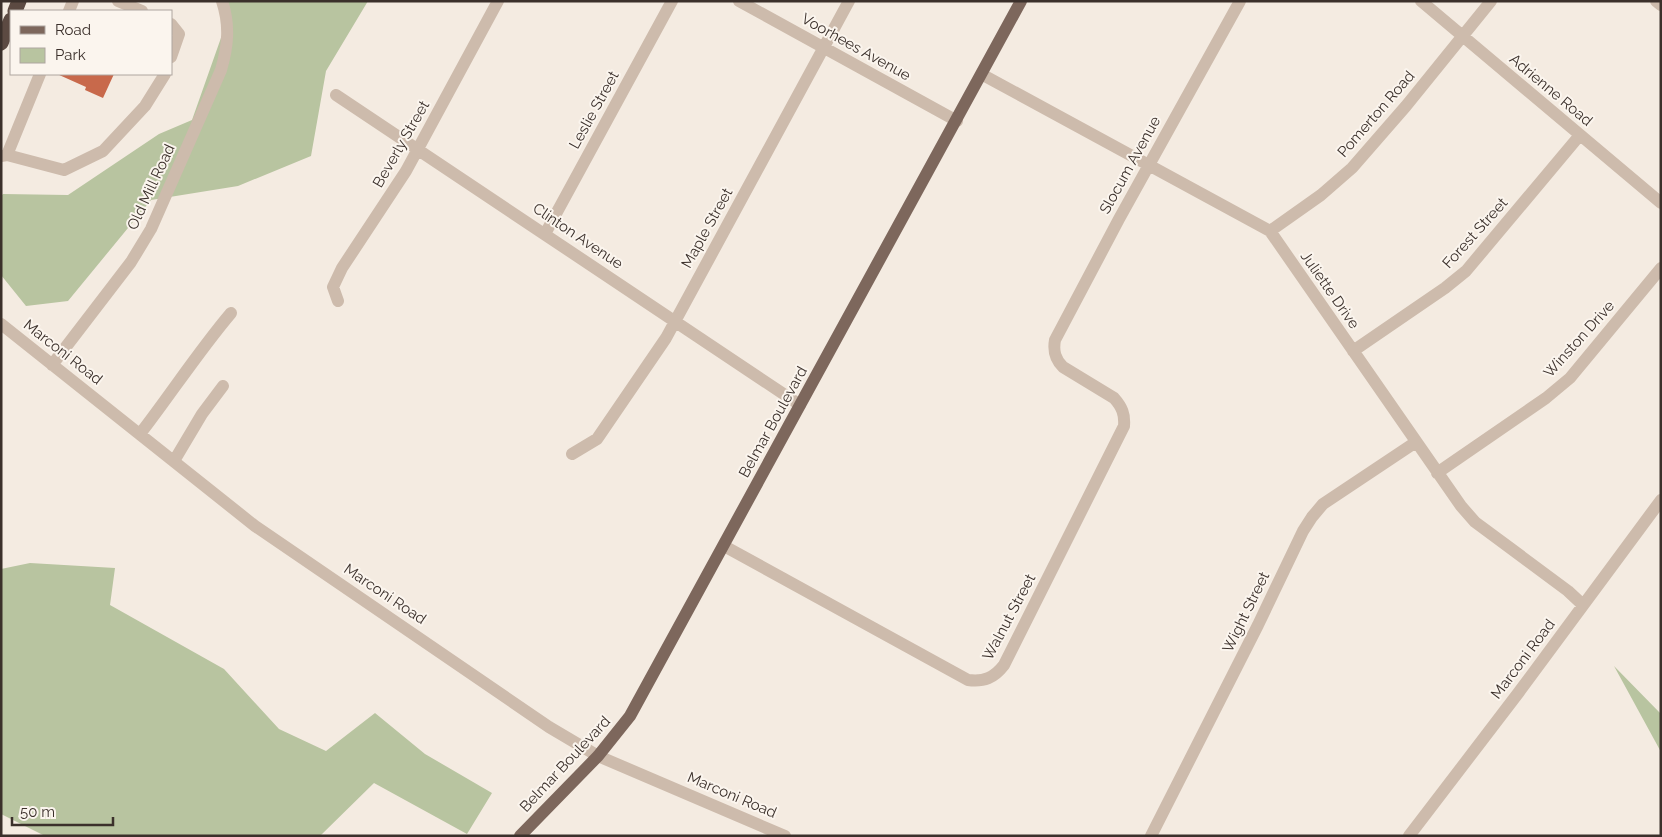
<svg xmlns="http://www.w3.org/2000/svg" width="1662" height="837" viewBox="0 0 1662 837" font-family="Raleway,sans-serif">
<rect width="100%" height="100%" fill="#f4ebe1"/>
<path fill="#b8c4a0" d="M217 1H368L326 71 311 156 238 186 151 200 68 301 26 306 1 275V196L3 194 68 195 159 134 192 120 228 18Z
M30 563 115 568 110 605 224 669 279 729 326 751 375 713 425 754 492 793 467 834 374 783 320 836H45L1 814V569Z
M1614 666 1661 714V752Z"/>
<path fill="#c8694b" d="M57 74H114L103 98 85 90 86 87Z"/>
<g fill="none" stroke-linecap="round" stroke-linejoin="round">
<path stroke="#cdbbac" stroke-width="12" d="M118 1 142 11
M739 1 957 121
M1421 1 1661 203
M1656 1 1661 5
M69 11 73 1
M171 24 179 34 171 57
M983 75 1270 231 1461 506 1475 522 1568 591 1583 605
M336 95 800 405
M7 155 40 74
M1 156 7 155 64 170 103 151 145 106 165 74
M1270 231 1321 195 1352 168 1406 106 1491 1
M545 234 672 1
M338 301 333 287 342 268 406 171 498 1
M1 324 255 526 549 727 598 756 785 836
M1353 351 1445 288 1466 271 1580 135
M52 365 131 262 151 229 221 70C228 46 230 25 222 1
M140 434C171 394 198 352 231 313
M572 454 597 439 666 338 849 1
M174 461 202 414 223 386
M1437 473 1546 398 1570 378 1661 268
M724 546 968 680C984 682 994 678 1004 665L1124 426C1125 414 1122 407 1114 398L1063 367C1055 359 1053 351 1055 340L1119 219 1240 1
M1151 836 1258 625 1303 531 1312 517 1323 504 1416 442
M1409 836 1519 692 1661 500"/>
<path stroke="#7d675c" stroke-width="12" d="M520 836 598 756 630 716 1021 1"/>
<path stroke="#5c4a42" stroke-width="15" d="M15 11 19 1
M1 43 11 20"/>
</g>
<g text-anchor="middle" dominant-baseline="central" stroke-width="4" stroke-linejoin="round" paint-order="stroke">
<g font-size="15" fill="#3b302b" stroke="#fbf5ee">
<text transform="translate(856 47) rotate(29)">Voorhees Avenue</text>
<text transform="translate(1551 90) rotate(40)">Adrienne Road</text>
<text transform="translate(594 110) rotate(-61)">Leslie Street</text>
<text transform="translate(1376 114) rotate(-49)">Pomerton Road</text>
<text transform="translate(401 144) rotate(-60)">Beverly Street</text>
<text transform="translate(1130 165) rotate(-61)">Slocum Avenue</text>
<text transform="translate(151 187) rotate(-65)">Old Mill Road</text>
<text transform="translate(707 228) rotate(-61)">Maple Street</text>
<text transform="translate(1475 233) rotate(-48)">Forest Street</text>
<text transform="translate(578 236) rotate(34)">Clinton Avenue</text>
<text transform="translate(1330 290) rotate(55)">Juliette Drive</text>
<text transform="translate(1579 339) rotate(-48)">Winston Drive</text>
<text transform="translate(63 352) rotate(38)">Marconi Road</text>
<text transform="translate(773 422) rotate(-61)">Belmar Boulevard</text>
<text transform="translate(385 594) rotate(34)">Marconi Road</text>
<text transform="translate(1246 612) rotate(-64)">Wight Street</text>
<text transform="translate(1009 617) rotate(-62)">Walnut Street</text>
<text transform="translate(1523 659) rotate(-53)">Marconi Road</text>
<text transform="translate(565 764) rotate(-47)">Belmar Boulevard</text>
<text transform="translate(732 795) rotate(23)">Marconi Road</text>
</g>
</g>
<rect width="1662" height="837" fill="none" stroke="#3b302b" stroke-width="5"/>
<rect x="10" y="10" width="162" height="65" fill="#fbf5ee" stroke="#aea6a0"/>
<rect x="20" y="26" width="25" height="8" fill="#7d675c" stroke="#aea6a0"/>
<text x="55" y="35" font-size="15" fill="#3b302b">Road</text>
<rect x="20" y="48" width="25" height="15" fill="#b8c4a0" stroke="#aea6a0"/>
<text x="55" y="60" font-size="15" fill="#3b302b">Park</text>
<path d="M12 817v8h101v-8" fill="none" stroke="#3b302b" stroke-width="2.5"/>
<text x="20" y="817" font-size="15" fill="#3b302b" stroke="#fbf5ee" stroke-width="4" paint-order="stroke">50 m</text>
</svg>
